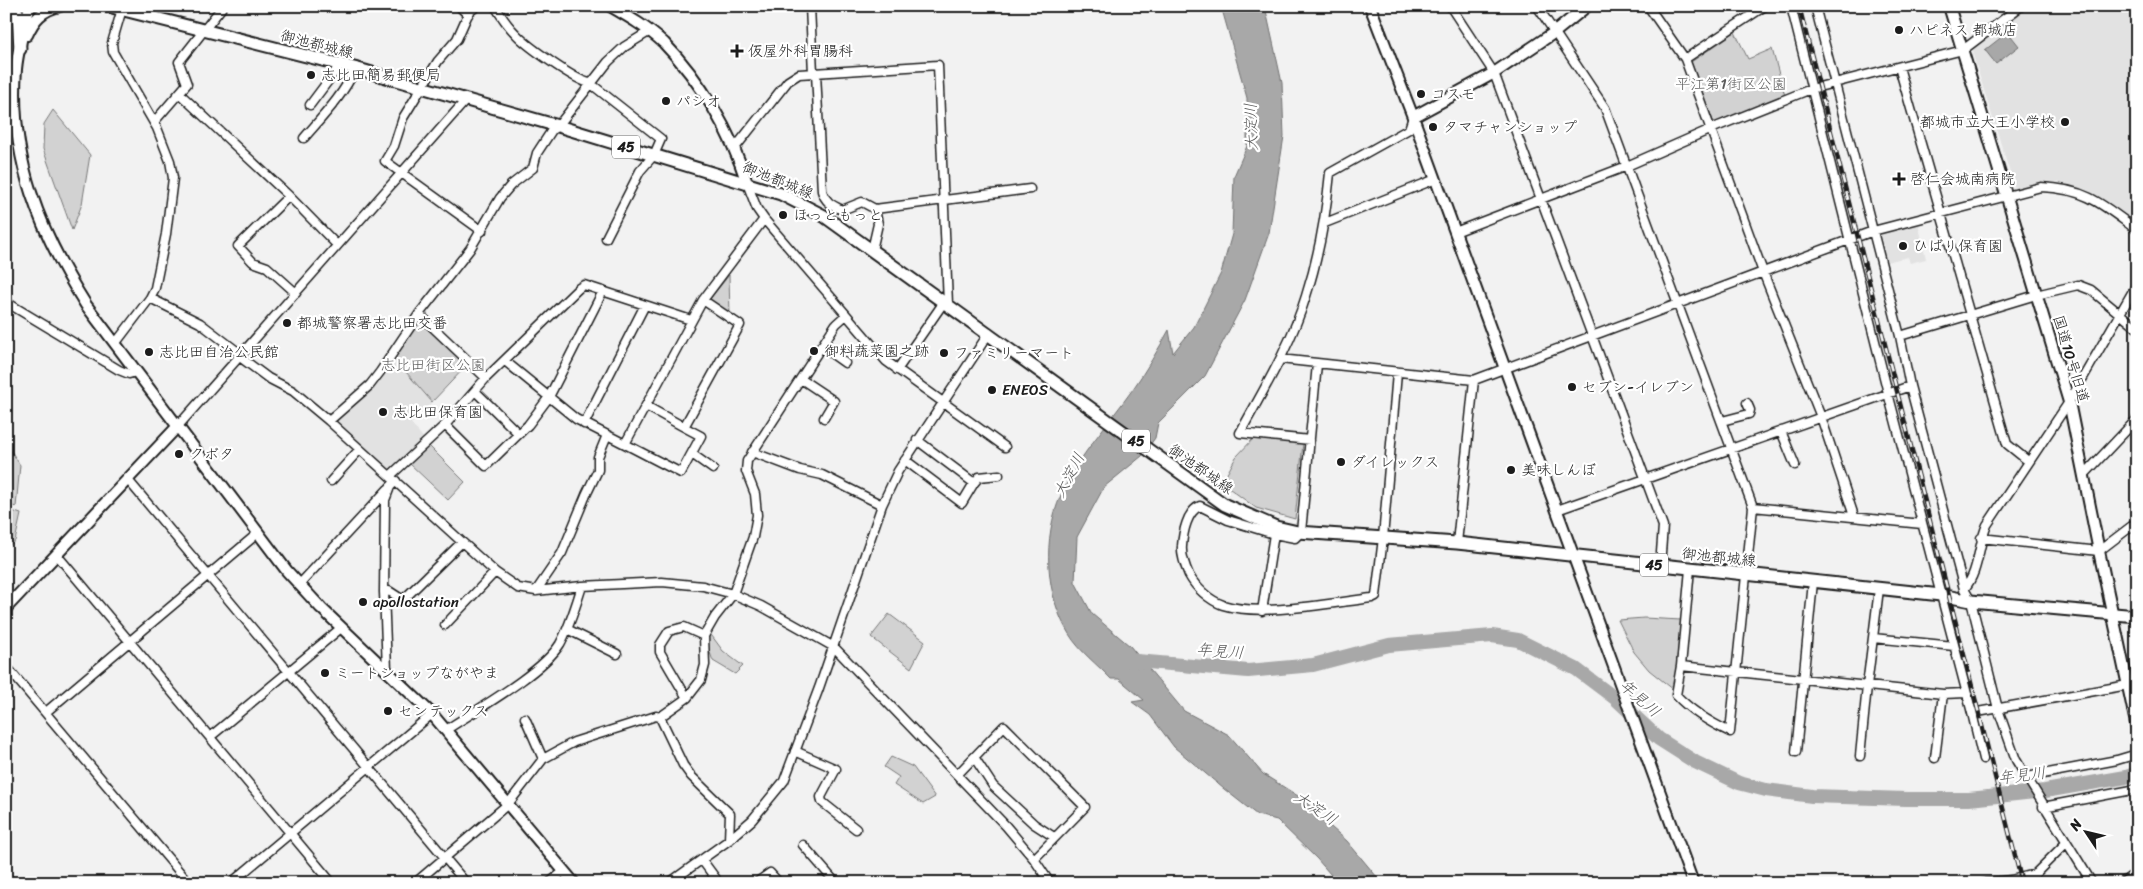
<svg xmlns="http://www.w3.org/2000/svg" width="2143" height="889" viewBox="0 0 2143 889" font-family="Sriracha,'Klee One',sans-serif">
<rect width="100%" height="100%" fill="#f2f2f2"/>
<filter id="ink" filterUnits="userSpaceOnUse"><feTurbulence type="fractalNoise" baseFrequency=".02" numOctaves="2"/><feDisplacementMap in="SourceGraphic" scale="10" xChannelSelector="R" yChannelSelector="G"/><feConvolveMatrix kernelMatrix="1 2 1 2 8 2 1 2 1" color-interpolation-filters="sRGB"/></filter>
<g filter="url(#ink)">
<path fill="#e2e2e2" d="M2137 6V225L2096 195 2086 190 2056 182 2039 183 2015 189 1973 55 1974 46 2026 6Z
M1918 222 1926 259 1910 263 1908 257 1886 262 1880 235 1882 231Z
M393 357 432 402 411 423 425 440 388 471 334 421Z"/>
<path fill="#d2d2d2" stroke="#777" d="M1735 32 1748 59 1772 49 1785 96 1718 124 1713 121 1691 62Z
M53 110 90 155 82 204 72 230 43 149 44 124Z
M729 275 730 316 710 302V299Z
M418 319H422L468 364 432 402 393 357Z
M1254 438 1303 443 1295 519 1256 508 1222 483 1236 457Z
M6 443 20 465 16 507 6 504Z
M429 446 465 482 448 500 409 463Z
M6 509 21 514 15 541 6 547Z
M889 614 925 641 911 668 871 637Z
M1644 618 1681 620 1674 690 1649 670 1634 652 1618 620Z
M709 632 723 651 743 666 735 674 713 661 707 644Z
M891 757 913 767 935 797 923 804 894 785 899 777 884 767Z"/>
<path fill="#a8a8a8" stroke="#707070" d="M1221 6H1265L1282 83 1284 136 1269 233 1245 300 1205 376 1158 423 1155 438 1142 456 1104 487 1077 537 1075 582 1092 614 1130 646 1184 711 1229 735 1263 774 1306 801 1317 815 1347 841 1382 883H1338L1317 859 1277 820 1257 815 1224 789 1174 747 1150 715 1132 702 1144 700 1119 679H1111C1098 665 1079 651 1069 634 1045 595 1042 538 1061 495 1078 456 1109 423 1133 389 1146 370 1158 350 1169 330L1173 353 1194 327 1221 273 1232 234 1234 176 1247 146V98Z
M2008 32 2019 46 1996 64 1985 50Z"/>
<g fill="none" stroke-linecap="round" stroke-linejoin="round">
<path stroke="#a8a8a8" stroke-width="14" d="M1126 660 1248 671 1313 665 1389 645 1492 636 1518 640 1576 669 1616 699 1659 739 1695 762 1739 783 1766 790 1812 796 1906 799H1969L2045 791 2126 777 2137 773"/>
<g stroke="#1c1c1c" stroke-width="11">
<path id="street" d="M459 6 468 15
M477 6 469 12 457 39 438 61 403 118 394 146 385 161 482 231
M495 6C501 16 508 26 516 34 527 46 576 81 590 83L661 139 654 155 640 171 606 238
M810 6 813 73
M1450 6 1494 73 1663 526 1660 566
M1537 6 1605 108 1753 507 1730 732C1709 722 1691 711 1676 695L1681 666
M1648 6 1685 59 1763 272 1821 417 1854 516
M1791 6 1888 393 1972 713 2128 685
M1815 6 1900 336 1910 386 1964 589 1971 601 1998 709 2016 760 2092 883
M1685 59 1765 6
M1899 67 2007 444 2028 461
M816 73 822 191C825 202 832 205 842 210L862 202 875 209 1030 189
M180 94 289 196 337 245
M310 105 340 65
M154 122 187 84 179 62 223 6
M304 138C323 116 343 96 355 69
M735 148 788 81 799 74 938 65 948 304
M747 183 757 209 764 219 886 361 1005 447
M289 196 238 246 253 262 267 267 296 293
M1325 223 1436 179
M1455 232 1627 166 1711 129 1811 89 1963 50 2021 6
M872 250 878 224 875 209
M150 298 200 323 238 352 240 357 268 378 293 391 329 421 495 572 518 588 536 591 582 586 662 582 703 586 733 594 761 606 834 647 1006 826 1034 859 1050 883
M6 302 119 370 129 374 136 372
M419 314 486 378
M1900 336 2036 295 2078 285 2091 290 2137 328
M115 344 150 298 155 288 166 234 173 178 170 161 157 128 113 52 112 43 122 9
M821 346 845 363
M1280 359 1474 380 1873 231 2041 187C2087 189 2102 204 2137 230
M505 361 576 419 625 444 703 300 764 219
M897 370 944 302
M801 379 834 401 824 418
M475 391 519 434
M646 406 684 427 740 325 703 300
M329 421 370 385 380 372 419 314 470 249 500 198 511 185 533 168 537 153 552 130 558 126 608 62 624 47 650 31
M1722 421 1749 414 1750 410 1747 403
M584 424 645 305
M445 425 486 466 528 425 549 397 603 291
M178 426 466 100
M1781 431 1795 465
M917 440 974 483 979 477 999 475
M1310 440 1240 433C1264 389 1291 345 1306 296 1319 256 1326 215 1330 173L1409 129 1413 117
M625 444 681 473 701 436 684 427
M752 452 800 470 822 475 882 505
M692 454 713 469
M905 460 962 503 974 483
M2084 475 2137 419
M390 476 445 425 486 378 579 288 584 285 691 320
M128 480 466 883
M331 481 360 449
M1753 507 1922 524
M1557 510 1910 386
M1274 534 1295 538 1301 532 1317 364
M1981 538 2099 551 2137 522
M1457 543 1474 380
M57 555 332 883
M1690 569 1681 666 1943 694
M299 585 388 489
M1964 589C1979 573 1978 545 1987 525L2069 402 2137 284
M536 591 562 553 586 495 598 470V457L607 435
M384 592 389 591 403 600 462 542
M1262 611 1274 534 1228 520 1200 506C1187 511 1183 533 1182 546 1181 556 1185 566 1189 575 1196 588 1209 600 1223 605 1261 617 1330 603 1372 598L1376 596 1383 538 1397 373
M445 625 495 572
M567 629 617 654
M1873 638 1954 646
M6 666 189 883
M387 670 384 592 385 500 390 487 396 481
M687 698 660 652V645L669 631 684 627 704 636
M46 712 257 534
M1972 713 1983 759
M525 718 543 759
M446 730C476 710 542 673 560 644 570 626 576 605 582 586
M210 737 341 628
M795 751 836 769 821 797 822 802 856 829
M1796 752 1813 582
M1860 756 1867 686 1879 589
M974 757 993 786 1034 824 1054 837
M1935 758 1943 694 1966 693
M958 774 1004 726 1085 807 1034 859
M2027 777 2117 760 2137 754
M2043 807 2137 789
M729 840 730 814 691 776 683 765 660 717 687 698 701 680 705 665 704 636 715 617 733 594 753 537 757 515 755 494 746 471 747 461 836 324 846 315
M803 845 836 883
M702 860 719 883
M231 883 432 714
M415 883 508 804 543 759 574 742 656 716 660 717
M549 883 564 871
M669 883 729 840 752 820 784 781 819 688 882 505 898 471 989 333
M756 883 770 873 779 883
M1985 883 2011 880 2035 874 2066 843
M2122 883 2137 872"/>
</g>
<g stroke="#1c1c1c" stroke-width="14">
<path id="secondary" d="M30 6C24 27 18 48 16 69 9 158 40 232 86 305L287 571 321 608 432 714 574 883
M610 6C629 17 648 28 664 43 701 81 731 132 747 183
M1370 6 1413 117 1693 883
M1949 6 2069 402 2099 551 2137 728
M27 35C34 19 42 10 60 6
M1413 117 1494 73 1555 32 1587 6
M6 608 178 426"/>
</g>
<g stroke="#1c1c1c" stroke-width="15">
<path id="primary" d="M13 6 18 14 20 49
M108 6 358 69 558 126 781 194 824 216 1225 505 1276 527 1298 532 1457 543 1941 595 1971 601 2137 616"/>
</g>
<use href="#street" stroke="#fff" stroke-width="8"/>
<use href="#secondary" stroke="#fff" stroke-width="10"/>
<use href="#primary" stroke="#fff" stroke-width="11"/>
<g stroke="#1c1c1c" stroke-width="4.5">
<path id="rail" d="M1799 6 2022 883"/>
</g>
<use href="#rail" stroke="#fff" stroke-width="2.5" stroke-dasharray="8" stroke-linecap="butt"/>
</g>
</g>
<g fill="#1c1c1c" stroke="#fff" stroke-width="2">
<circle cx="1899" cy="30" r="5"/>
<path d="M734.5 43.5h5v5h5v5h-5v5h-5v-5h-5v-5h5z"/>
<circle cx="311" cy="75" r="5"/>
<circle cx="1421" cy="94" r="5"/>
<circle cx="666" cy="101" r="5"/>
<circle cx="2065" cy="122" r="5"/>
<circle cx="1433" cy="127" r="5"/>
<path d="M1896.5 171.5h5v5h5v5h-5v5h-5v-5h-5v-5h5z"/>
<circle cx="783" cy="215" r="5"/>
<circle cx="1903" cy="246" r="5"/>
<circle cx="287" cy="323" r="5"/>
<circle cx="814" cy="351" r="5"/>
<circle cx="149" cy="352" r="5"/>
<circle cx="944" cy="353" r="5"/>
<circle cx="1572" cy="387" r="5"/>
<circle cx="992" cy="390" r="5"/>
<circle cx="383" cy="412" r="5"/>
<circle cx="179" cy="454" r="5"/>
<circle cx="1341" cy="462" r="5"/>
<circle cx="1511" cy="470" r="5"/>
<circle cx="363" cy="602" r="5"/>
<circle cx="325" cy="673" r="5"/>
<circle cx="388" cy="711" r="5"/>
</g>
<g text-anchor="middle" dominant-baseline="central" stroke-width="4.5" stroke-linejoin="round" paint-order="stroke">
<g fill="#fff" stroke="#606060" stroke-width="1">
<rect x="612" y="135.5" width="28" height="23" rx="4"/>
<rect x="1122" y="429.5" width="28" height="23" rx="4"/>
<rect x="1640" y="553.5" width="28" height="23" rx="4"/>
</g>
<g font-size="14" font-weight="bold" fill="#1c1c1c">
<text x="626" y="147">45</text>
<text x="1136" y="441">45</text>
<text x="1654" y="565">45</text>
</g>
<g font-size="15" fill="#1c1c1c" stroke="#fff" text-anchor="start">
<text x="1909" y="30">ハピネス 都城店</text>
<text x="748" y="51">仮屋外科胃腸科</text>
<text x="321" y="75">志比田簡易郵便局</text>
<text x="1431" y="94">コスモ</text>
<text x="676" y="101">パシオ</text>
<text x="2055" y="122" text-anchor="end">都城市立大王小学校</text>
<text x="1443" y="127">タマチャンショップ</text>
<text x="1910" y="179">啓仁会城南病院</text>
<text x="793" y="215">ほっともっと</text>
<text x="1913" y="246">ひばり保育園</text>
<text x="297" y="323">都城警察署志比田交番</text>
<text x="824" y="351">御料蔬菜園之跡</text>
<text x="159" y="352">志比田自治公民館</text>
<text x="954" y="353">ファミリーマート</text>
<text x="1582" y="387">セブン-イレブン</text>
<text x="1002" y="390">ENEOS</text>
<text x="393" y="412">志比田保育園</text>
<text x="189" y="454">クボタ</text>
<text x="1351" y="462">ダイレックス</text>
<text x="1521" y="470">美味しんぼ</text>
<text x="373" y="602">apollostation</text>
<text x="335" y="673">ミートショップながやま</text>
<text x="398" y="711">センテックス</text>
</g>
<g font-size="15" fill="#1c1c1c" stroke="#fff">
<text transform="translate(317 44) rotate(14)">御池都城線</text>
<text transform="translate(778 180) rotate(22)">御池都城線</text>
<text transform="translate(2071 359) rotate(73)">国道10号旧道</text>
<text transform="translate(1201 469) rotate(35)">御池都城線</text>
<text transform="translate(1719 557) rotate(6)">御池都城線</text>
</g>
<g font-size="15" fill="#5c5c5c" stroke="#fff">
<text x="1731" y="84">平江第1街区公園</text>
<text x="433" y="365">志比田街区公園</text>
</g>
<g font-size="16" font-style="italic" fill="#5b5b5b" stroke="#fff">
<text transform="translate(1251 127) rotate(-92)">大淀川</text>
<text transform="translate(1069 475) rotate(-62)">大淀川</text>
<text transform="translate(1220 651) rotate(4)">年見川</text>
<text transform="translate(1640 698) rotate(41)">年見川</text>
<text transform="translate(2022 775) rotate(-7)">年見川</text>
<text transform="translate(1316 808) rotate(34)">大淀川</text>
</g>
</g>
<rect width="2143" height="889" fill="none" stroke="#fff" stroke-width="25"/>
<rect x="12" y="12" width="2118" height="864" fill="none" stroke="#1c1c1c" stroke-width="2" filter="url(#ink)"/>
<g transform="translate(2086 832) rotate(305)" stroke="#ffffff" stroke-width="4" paint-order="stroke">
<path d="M0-4L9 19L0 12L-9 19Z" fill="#1c1c1c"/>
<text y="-8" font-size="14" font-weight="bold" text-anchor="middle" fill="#1c1c1c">N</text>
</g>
</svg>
